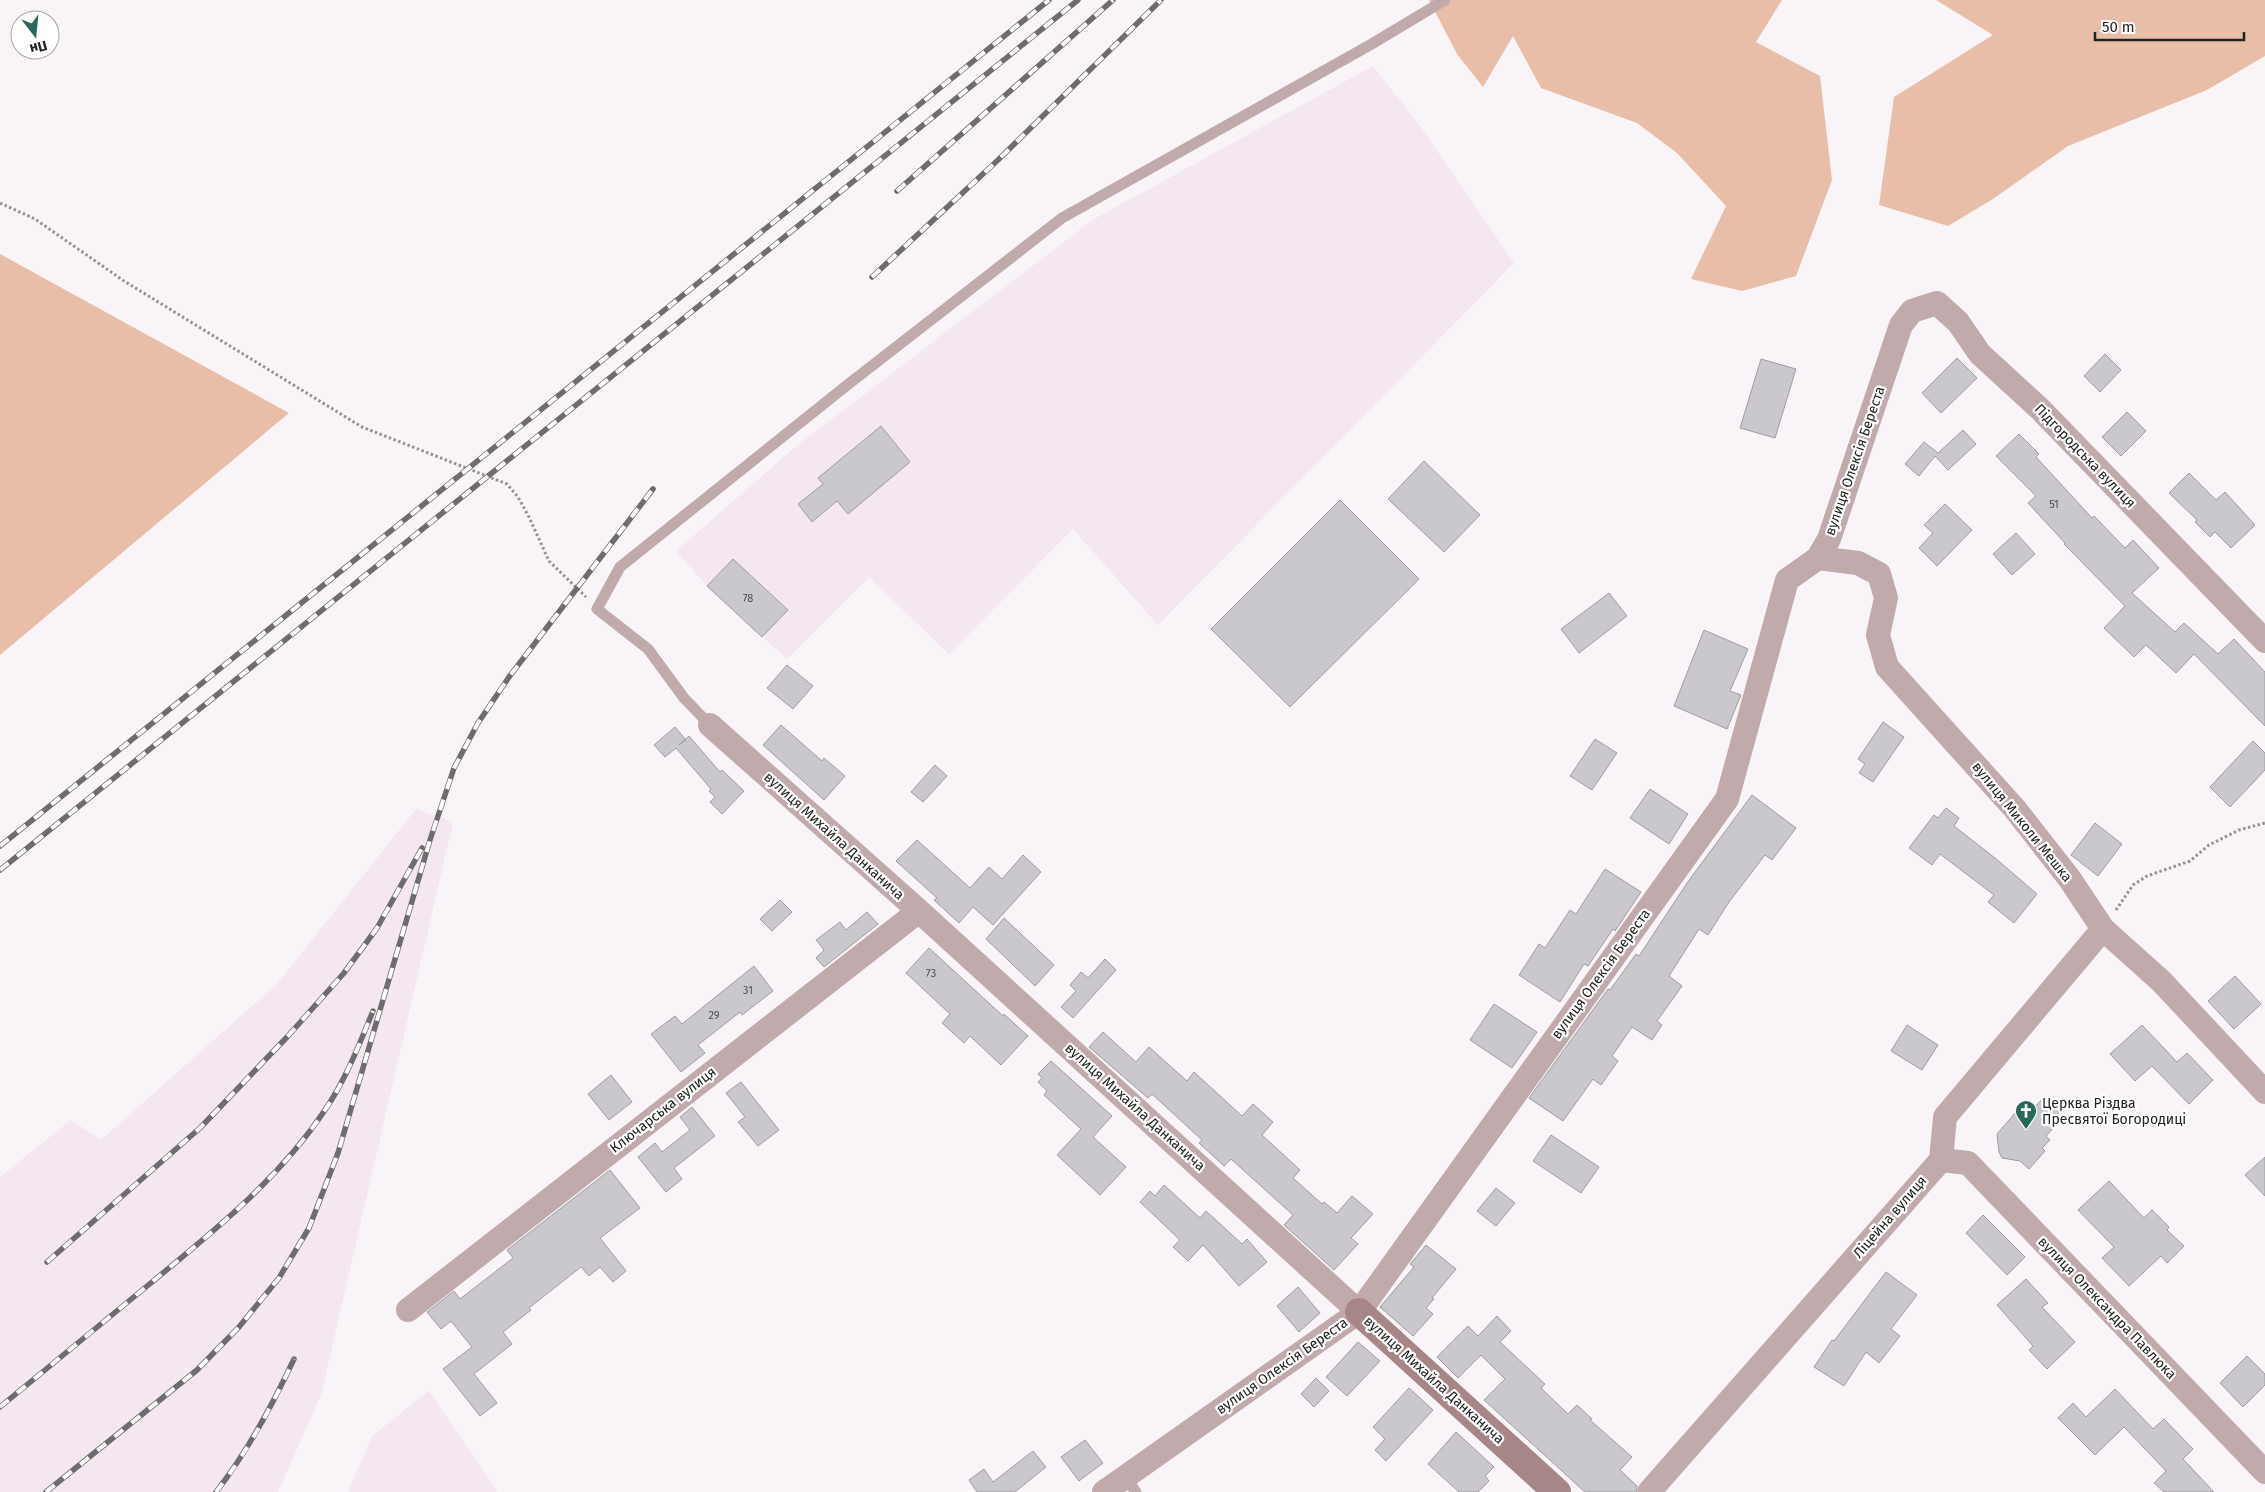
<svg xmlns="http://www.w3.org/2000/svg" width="2265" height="1492" viewBox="0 0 2265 1492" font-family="'Fira Sans',sans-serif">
<rect width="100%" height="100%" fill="#f9f4f7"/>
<path fill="#f4e7ef" d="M1373 66 1420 126 1514 263 1158 625 1073 529 949 654 869 577 787 659 707 586 676 551 794 448 1094 219Z
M416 809 453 822 321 1395 278 1492H0V1177L71 1120 101 1140 277 984Z
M429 1391 498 1492H348L372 1436Z"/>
<path fill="#e8bea8" d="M1429 0H1782L1756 42 1820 76 1832 180 1796 276 1742 291 1691 279 1726 206 1677 153 1637 123 1541 88 1513 36 1483 87 1457 54Z
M1936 0H2265V56L2207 90 2068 146 1993 199 1948 226 1879 205 1894 97 1993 35Z
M0 254 289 413 0 655Z"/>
<path fill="#cbc8cd" stroke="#9f9da1" d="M2105 354 2121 370 2100 392 2084 376Z
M1957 358 1977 378 1941 413 1922 393Z
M1761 359 1796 369 1775 438 1740 428Z
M2127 412 2146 431 2121 456 2102 437Z
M881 426 910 462 848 514 837 501 812 522 798 504 823 484 818 478Z
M1963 430 1976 444 1948 470 1935 456 1919 476 1905 464 1924 442 1938 453Z
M2019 434 2039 454 2036 457 2092 518 2094 516 2125 548 2133 540 2159 568 2132 593 2175 632 2184 623 2218 654 2234 639 2265 672V726L2194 654 2176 673 2146 645 2134 657 2104 628 2125 606 2064 544 2065 543 2028 503 2036 496 1996 456Z
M1424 461 1480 515 1444 552 1388 499Z
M2189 473 2216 500 2225 492 2255 525 2231 548 2215 532 2210 537 2195 522 2197 520 2169 493Z
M1340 500 1419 579 1290 707 1211 629Z
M1945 504 1972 530 1937 566 1919 548 1933 533 1924 525Z
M2016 533 2035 554 2012 575 1993 554Z
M733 559 788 610 762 637 707 586Z
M1609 593 1627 616 1579 653 1561 629Z
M1704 630 1748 649 1730 691 1741 695 1727 729 1674 706Z
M787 665 813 686 793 709 767 688Z
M1883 722 1904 737 1873 782 1859 773 1865 764 1858 759Z
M781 725 822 761 824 758 845 776 824 800 763 745Z
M675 727 686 740 679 745 689 736 720 772 722 770 744 791 722 814 710 802 715 797 709 791 711 789 676 748 665 757 654 745Z
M1595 739 1617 753 1592 790 1570 776Z
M2253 741 2265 753V770L2230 807 2210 787Z
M935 765 947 776 923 802 911 792Z
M1650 789 1688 814 1669 844 1630 818Z
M1752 795 1796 828 1772 860 1765 855 1729 902 1708 935 1699 929 1669 976 1682 986 1657 1021 1662 1025 1652 1040 1632 1027 1612 1056 1618 1061 1601 1085 1593 1079 1563 1121 1529 1098 1608 989 1610 990 1636 954 1639 956 1687 883Z
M1946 808 1959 818 1954 826 1995 858 2037 894 2014 923 1988 902 1994 895 1940 854 1932 865 1909 848 1934 815 1938 818Z
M2095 823 2122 844 2098 876 2071 855Z
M917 840 970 888 989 867 1002 879 1023 855 1041 872 993 925 973 907 959 923 934 900 937 898 896 861Z
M1605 869 1641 892 1615 931 1613 929 1588 966 1584 964 1560 1002 1519 975 1539 944 1545 948 1570 910 1576 914Z
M780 900 792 912 772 931 760 919Z
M867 912 878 924 824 967 816 958 824 950 816 940 840 922 846 930Z
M1004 918 1054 965 1035 986 986 939Z
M929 948 1003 1016 1004 1014 1028 1036 1001 1065 970 1036 964 1043 942 1023 950 1014 906 973Z
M1105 959 1116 970 1073 1018 1061 1007 1076 991 1070 985 1081 972 1088 978Z
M754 966 773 991 742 1015 740 1012 698 1045 705 1053 681 1072 651 1034 675 1016 682 1024Z
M2235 976 2261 1004 2234 1029 2208 1001Z
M1494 1004 1537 1032 1512 1068 1470 1040Z
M1907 1025 1938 1045 1922 1070 1891 1051Z
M2142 1025 2177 1062 2187 1053 2213 1080 2189 1104 2152 1066 2135 1081 2110 1054Z
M1103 1032 1136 1062 1149 1047 1187 1081 1194 1072 1242 1116 1253 1104 1273 1122 1262 1135 1300 1170 1293 1178 1322 1204 1324 1202 1337 1213 1352 1196 1373 1214 1351 1238 1358 1244 1334 1270 1284 1225 1293 1215 1231 1159 1224 1166 1199 1143 1202 1140 1152 1094 1148 1098 1089 1047Z
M1051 1061 1112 1116 1093 1137 1126 1167 1100 1195 1057 1155 1081 1129 1044 1095 1047 1091 1038 1082 1042 1078 1038 1074Z
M611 1075 632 1102 609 1120 588 1094Z
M741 1082 779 1130 758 1146 738 1122 745 1117 726 1093Z
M2045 1096 2061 1110 2051 1121 2056 1125 2046 1136 2050 1140 2042 1148 2045 1151 2029 1169 2020 1161 2002 1158 1999 1152 1997 1134 2016 1112 2019 1115 2030 1103 2035 1107Z
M692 1107 715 1136 674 1168 682 1179 666 1192 638 1157 655 1143 662 1152 690 1130 680 1117Z
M1551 1135 1599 1167 1581 1193 1533 1161Z
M2265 1157V1196L2245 1175Z
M610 1170 640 1208 600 1238 626 1271 613 1282 600 1267 589 1276 581 1267 529 1308 531 1310 503 1332 512 1344 474 1374 497 1403 480 1416 443 1369 472 1347 451 1321 441 1329 427 1312 454 1291 460 1299 513 1258 507 1250Z
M2109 1181 2144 1218 2152 1210 2169 1227 2167 1230 2184 1246 2167 1263 2161 1256 2129 1286 2102 1258 2114 1247 2078 1210Z
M1164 1185 1200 1218 1206 1211 1242 1244 1247 1239 1267 1262 1239 1286 1203 1245 1188 1261 1173 1247 1180 1240 1140 1202 1150 1191 1155 1196Z
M1496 1188 1515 1203 1496 1226 1477 1211Z
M1983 1215 2025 1257 2007 1275 1966 1233Z
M1426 1245 1456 1269 1432 1298 1434 1299 1426 1308 1433 1314 1413 1336 1380 1307 1414 1267 1410 1264Z
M1886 1272 1917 1295 1891 1329 1900 1336 1879 1363 1866 1352 1844 1386 1814 1367 1832 1340 1834 1341Z
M2026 1279 2048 1303 2042 1307 2075 1342 2047 1369 2029 1350 2033 1346 1997 1305Z
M1298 1287 1320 1313 1299 1332 1277 1306Z
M1497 1316 1511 1331 1500 1342 1545 1384 1541 1388 1568 1414 1577 1405 1592 1419 1590 1420 1632 1457 1620 1470 1637 1486 1636 1492H1585L1484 1400 1505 1379 1481 1355 1458 1378 1437 1357 1468 1326 1478 1336Z
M1358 1342 1380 1361 1347 1396 1326 1377Z
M2247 1356 2265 1374V1385L2243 1407 2220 1383Z
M1316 1378 1329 1391 1314 1407 1301 1394Z
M1409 1388 1433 1410 1386 1461 1375 1450 1385 1439 1373 1427Z
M2115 1389 2153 1429 2164 1419 2193 1449 2183 1459 2214 1492H2164L2154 1483 2166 1471 2124 1427 2095 1455 2058 1418 2073 1403 2086 1417Z
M1456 1432 1494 1467 1485 1476 1489 1481 1478 1492H1459L1428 1464Z
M1085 1440 1103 1463 1079 1481 1061 1457Z
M1033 1451 1046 1467 1015 1492H977L969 1480 984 1469 993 1482Z"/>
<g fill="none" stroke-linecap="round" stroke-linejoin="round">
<path stroke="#969395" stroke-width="3" stroke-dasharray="2.5 2.5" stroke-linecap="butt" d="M0 203 35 219 124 281 362 427 507 484 518 497 529 517 549 561 586 597
M2116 910 2133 885 2147 876 2190 861 2209 845 2239 830 2265 823"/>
<path stroke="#c1aaab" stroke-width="11" d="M710 725 684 698 648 649 597 609 620 567 846 386 1062 218 1370 45 1445 0
M1125 1477 1136 1492"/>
<path stroke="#c1aaab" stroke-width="24" d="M1818 558 1858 563 1879 574 1886 598 1878 635 1887 667 2015 809 2069 878 2103 929 2161 981 2265 1092
M710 725 919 911 1359 1312
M1941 1160 1968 1163 2265 1472
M408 1310 919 911
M1104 1492 1359 1312 1727 799 1787 580 1818 558 1829 539 1901 325 1912 311 1937 303 1958 322 1980 354 2040 409 2265 641
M1649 1492 1941 1160 1945 1117 2103 929"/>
<path stroke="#a68687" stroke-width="28" d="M1359 1312 1557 1492"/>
<g stroke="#6e6c6e" stroke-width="5.5">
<path id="rail" d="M897 191 1113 0
M872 277 998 160 1161 0
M0 846 1049 0
M0 870 1078 0
M47 1262 200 1128 288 1036 344 973 377 928 422 848
M0 1407C51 1365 101 1324 152 1282 215 1230 279 1179 325 1110 346 1079 359 1045 373 1011
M46 1492 197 1370 239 1327 279 1278 309 1228 338 1153 430 840 454 768 478 723 509 677 653 489
M216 1492C248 1451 272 1406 294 1359"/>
</g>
<use href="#rail" stroke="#fff" stroke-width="4" stroke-dasharray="11" stroke-linecap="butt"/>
</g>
<defs>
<g id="church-pin" transform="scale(1.125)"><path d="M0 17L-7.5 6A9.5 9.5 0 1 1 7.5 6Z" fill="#26695a" stroke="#fff"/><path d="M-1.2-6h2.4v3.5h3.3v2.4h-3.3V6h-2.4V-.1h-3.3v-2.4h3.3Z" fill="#fff"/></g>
</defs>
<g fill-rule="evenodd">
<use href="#church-pin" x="2026" y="1111"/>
</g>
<g text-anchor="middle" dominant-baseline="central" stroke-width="4.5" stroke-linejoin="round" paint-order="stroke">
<g font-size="11" fill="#4d4c4e">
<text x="2054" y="504">51</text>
<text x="748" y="598">78</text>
<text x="931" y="973">73</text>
<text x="748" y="990">31</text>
<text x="714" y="1015">29</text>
</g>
<g font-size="14" fill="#232223" stroke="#fff">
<text transform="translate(2085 456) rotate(46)">Підгородська вулиця</text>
<text transform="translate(1855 461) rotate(-71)">вулиця Олексія Береста</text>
<text transform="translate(2022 822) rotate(51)">вулиця Миколи Мешка</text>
<text transform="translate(834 836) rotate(42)">вулиця Михайла Данканича</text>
<text transform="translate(1601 974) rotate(-54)">вулиця Олексія Береста</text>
<text transform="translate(1135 1107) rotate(42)">вулиця Михайла Данканича</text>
<text transform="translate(663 1110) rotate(-38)">Ключарська вулиця</text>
<text transform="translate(1890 1217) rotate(-49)">Ліцейна вулиця</text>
<text transform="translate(2107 1308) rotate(46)">вулиця Олександра Павлюка</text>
<text transform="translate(1282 1366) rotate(-35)">вулиця Олексія Береста</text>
<text transform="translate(1434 1380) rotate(42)">вулиця Михайла Данканича</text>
</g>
<g font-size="14" fill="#232223" stroke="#fff" text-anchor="start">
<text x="2042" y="1103">Церква Різдва<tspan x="2042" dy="16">Пресвятої Богородиці</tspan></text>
</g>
</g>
<g transform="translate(35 35) rotate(164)"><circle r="24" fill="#ffffff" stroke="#a7a7a7"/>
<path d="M0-4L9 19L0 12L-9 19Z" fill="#26695a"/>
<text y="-8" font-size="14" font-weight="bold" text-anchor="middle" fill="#232223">Пн</text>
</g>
<path d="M2095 32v8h149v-8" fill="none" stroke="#232223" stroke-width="2.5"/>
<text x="2102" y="32" font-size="15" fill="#232223" stroke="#ffffff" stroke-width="4" paint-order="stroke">50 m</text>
</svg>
